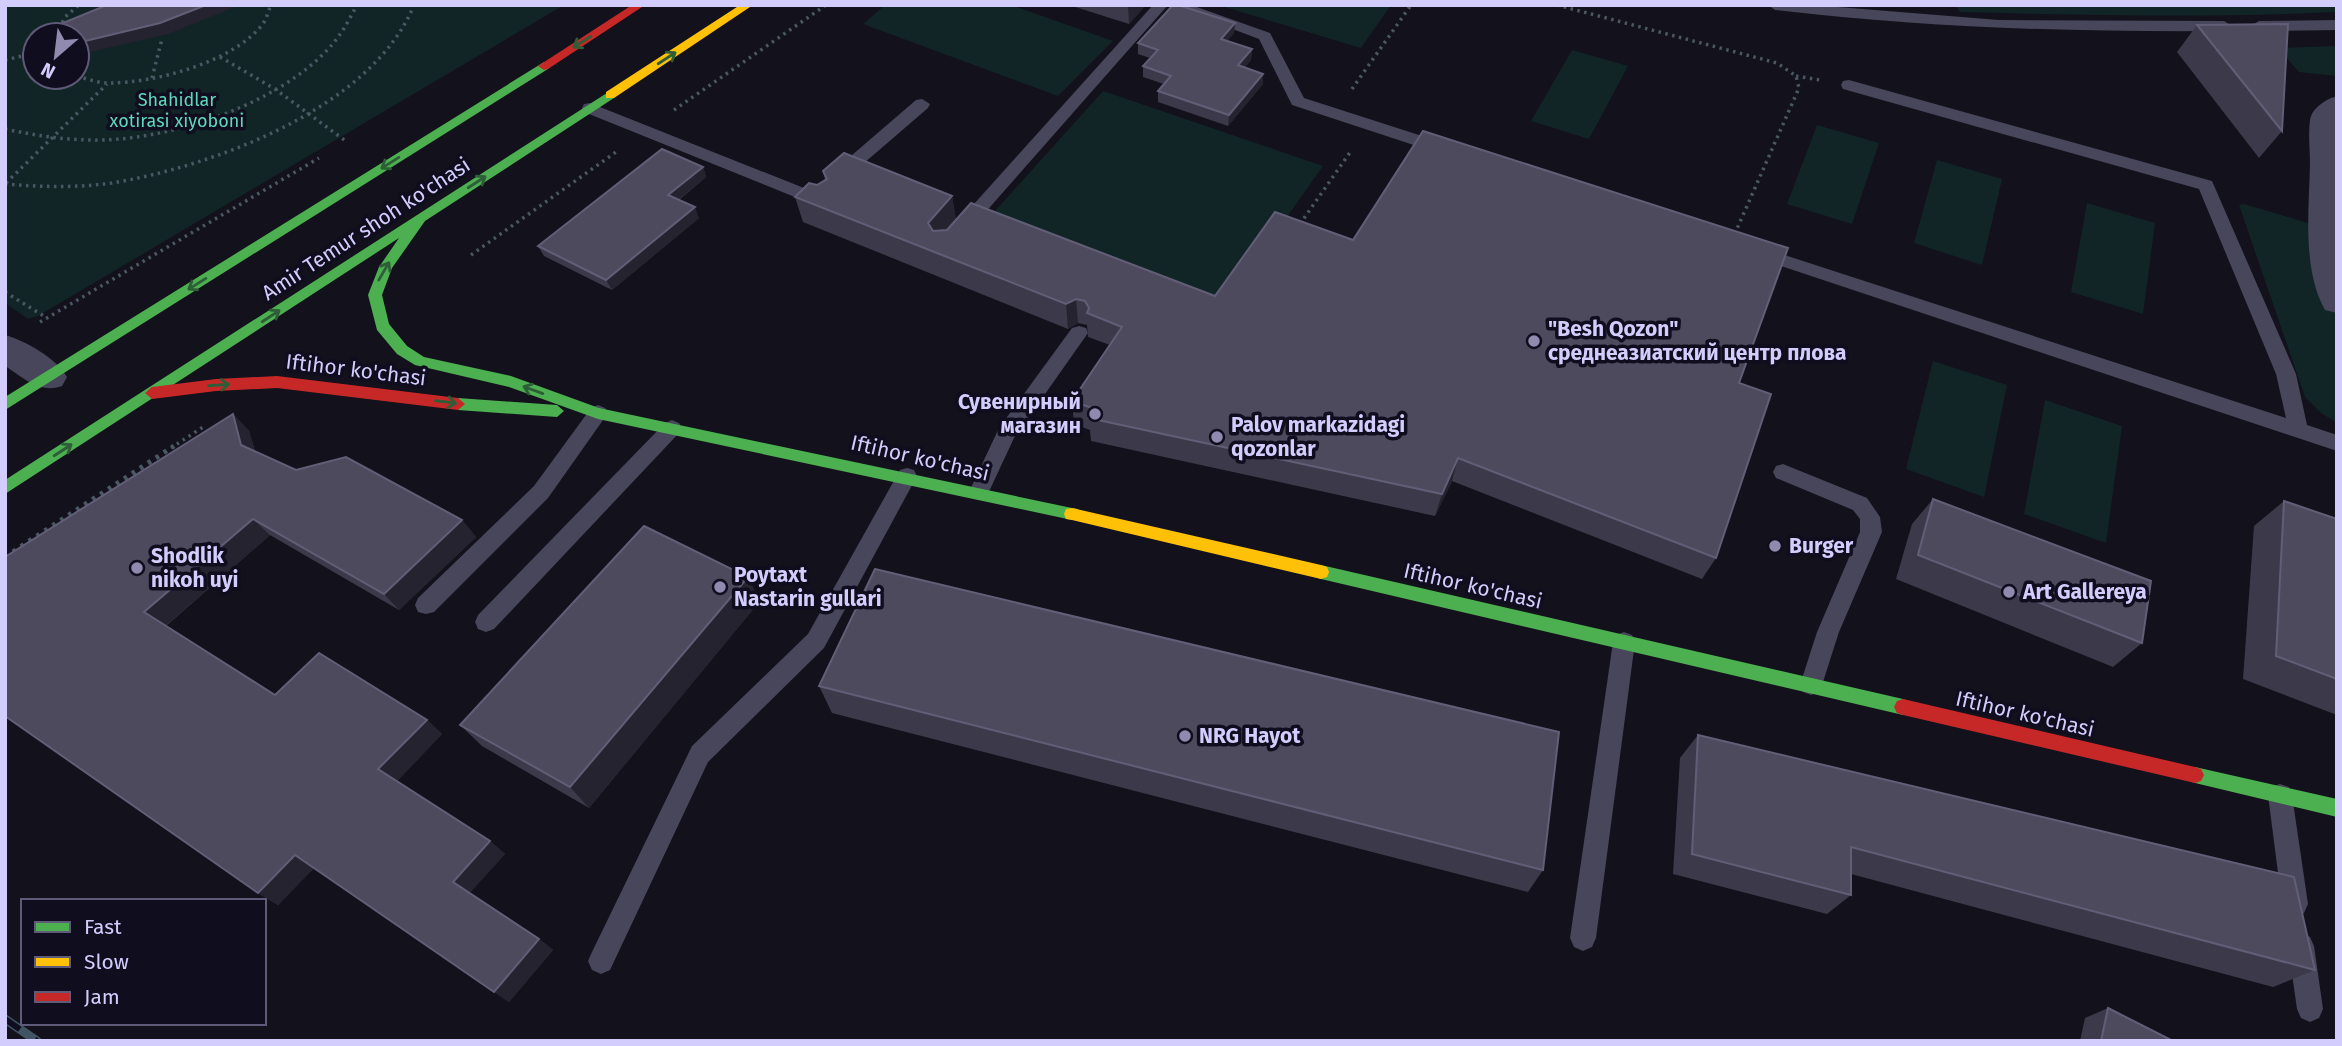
<svg xmlns="http://www.w3.org/2000/svg" width="2342" height="1046" viewBox="0 0 2342 1046" font-family="'Fira Sans',sans-serif">
<rect width="100%" height="100%" fill="#13111b"/>
<path fill="#112526" fill-rule="evenodd" d="M5 5H564L38 316 28 319 5 303ZM35 35H77V77H35Z
M885 5H1011L1113 41 1058 96 863 24Z
M1218 5H1391L1361 48Z
M1955 5H2337V12C2211 18 2086 15 1960 12Z
M2337 46V76L2299 72 2278 48Z
M1572 50 1628 66 1589 139 1531 121Z
M1103 91 1323 166 1214 320 979 229Z
M1817 125 1879 143 1852 224 1787 204Z
M1937 160 2002 179 1982 265 1914 243Z
M2087 203 2155 223 2143 314 2071 292Z
M2244 204 2318 226 2337 309V423L2321 413 2305 397 2239 205Z
M1933 361 2007 385 1984 497 1906 469Z
M2045 400 2122 426 2106 543 2024 514Z"/>
<g fill="none" stroke-linecap="round" stroke-linejoin="round">
<path stroke="#4a5863" stroke-width="3.5" stroke-dasharray="2.5 4.5" stroke-linecap="butt" d="M1557 5 1777 63 1796 76 1799 88 1736 231
M56 35 65 17 79 5
M220 57 275 89 347 142
M5 60 35 53
M77 76C87 79 98 83 109 83 155 83 233 62 262 25 267 19 268 11 271 5
M1796 76 1820 80
M152 78 162 39
M1352 89 1411 5
M674 110 826 5
M5 129C38 136 71 141 105 140 182 137 296 98 341 33 347 24 352 14 357 5
M6 183 107 84
M5 184C41 187 76 188 112 183 214 166 372 108 414 5
M1300 224 1351 151
M471 255 616 152
M5 292 47 318
M40 322 319 158
M171 448 203 427"/>
<path stroke="#4a5863" stroke-width="5" stroke-dasharray="3.5 6" stroke-linecap="butt" d="M5 557 174 446"/>
<path fill="#47465b" fill-rule="evenodd" d="M1153 5H1168L968 232H956L953 228 956 224Z
M1169 5H1191L1270 33 1304 98 1450 145 1452 149 1450 153H1438L1292 105 1259 39Z
M1768 5H1813L1999 20 2224 21 2232 26 2224 31C2074 32 1924 28 1775 10Z
M2337 20V30L2259 31 2251 26 2259 21Z
M1849 80 2212 181 2296 374 2307 425 2337 435V451L1751 256 1748 252 1751 248H1763L2286 418 2276 374 2199 189 1843 89 1841 85 1843 81Z
M922 99 930 104 928 108 842 182H830L827 178 830 174 916 100Z
M590 103 829 198 832 202 823 208 817 206 584 112 582 108 584 104Z
M1079 326 1086 328 1088 333 1014 438 986 498 979 500 972 498 969 492 999 428 1072 328Z
M598 405 605 408 608 413 548 498 434 612 426 614 418 612 415 605 418 598 534 486 591 408Z
M672 420 679 423 682 428 679 433 494 629 486 632 478 629 475 622 478 615 665 423Z
M1783 464 1867 498 1880 517 1882 532 1839 632 1822 685 1819 692 1811 695 1803 692 1800 685 1817 632 1860 532V519L1853 510 1776 478 1773 472 1776 466Z
M907 468 914 470 917 476 824 648 708 762 610 970 601 974 592 970 588 961 592 952 692 746 808 634 900 470Z
M1624 632 1632 635 1635 642 1596 938 1592 947 1583 951 1574 947 1570 938 1613 642 1616 635Z
M2280 784 2289 787 2292 795 2308 904 2304 913 2295 917 2286 913 2282 904 2268 795 2271 787Z
M2301 933 2310 937 2314 946 2323 1009 2319 1018 2310 1022 2301 1018 2297 1009 2288 946 2292 937Z"/>
<path fill="#47465b" fill-rule="evenodd" d="M2337 96V313L2325 310C2302 269 2309 210 2310 164 2310 150 2308 134 2310 120 2312 108 2326 99 2337 96Z
M5 335C26 341 56 358 67 377L62 386C39 394 24 378 5 366Z"/>
<path fill="#4caf50" fill-rule="evenodd" d="M544 62 550 66 548 69 5 410V397Z
M610 91 616 95 614 98 425 221 392 268 382 295 389 324 407 346 424 357 511 376 599 408 1072 508 1078 509 1080 514 1078 519 1072 520 598 419 509 387 415 365 397 354 377 330 368 295 379 267 399 238 5 494V480Z
M458 398 557 405 564 411 557 417 458 410 451 404Z
M1321 565 1903 699 1909 701 1912 707 1909 713 1903 715 1321 579 1315 577 1313 572 1315 567Z
M2195 767 2337 799V817L2195 783 2189 781 2186 775 2189 769Z"/>
<path fill="#ffc107" fill-rule="evenodd" d="M740 5H753L614 98H606V92Z
M1072 508 1321 565 1327 567 1329 572 1327 577 1321 579 1072 520 1066 519 1064 514 1066 509Z"/>
<path fill="#c62828" fill-rule="evenodd" d="M632 5H645L548 69 544 70 538 66Z
M277 376 458 398 465 404 458 410 277 388 216 391 152 399 145 393 152 387 216 379Z
M1903 699 2195 767 2201 769 2204 775 2201 781 2195 783 1903 715 1897 713 1894 707 1897 701Z"/>
<g stroke="#415463" stroke-width="9">
<path id="rail" d="M5 1019 37 1041"/>
</g>
<use href="#rail" stroke="#100d1f" stroke-width="6" stroke-dasharray="18" stroke-linecap="butt"/>
</g>
<path fill="#3c3a4a" d="M1069 5H1146L1129 24Z
M1235 23 1234 33 1227 41 1252 49 1251 60 1245 67 1263 84 1228 126 1158 102V91L1164 84 1143 77V66L1150 58 1138 54V43Z
M2197 25 2282 131 2259 158 2177 52Z
M703 167 706 177 679 200 699 218 612 290 544 256 538 246Z
M823 171 952 196 956 220 1215 296 1739 383 1716 558 1702 579 1452 481 1435 516 1091 441 1090 430 1074 424 1072 401 1110 345 1088 337 1087 325 1078 323 1068 329 803 222 795 197 825 180Z
M233 414 249 431 255 451 296 470 462 520 476 537 399 610 270 535 166 626 275 695 427 720 442 734 397 781 490 841 505 854 469 893 539 939 553 950 509 1002 314 868 278 905 258 893 5 716Z
M1933 499 2142 643 2113 667 1896 579 1912 524Z
M2284 501 2337 519V715L2243 679 2254 526Z
M760 601 589 808 482 746 460 725Z
M819 686 1543 870 1528 892 832 713Z
M1698 735 2315 970 2273 987 1851 874V895L1827 914 1673 874 1680 758Z
M2108 1008 2173 1041H2080L2085 1018Z"/>
<path fill="#25232f" d="M206 5H240L168 34 77 55V43Z
M1128 5H1146L1129 24Z
M1235 23 1234 33 1220 49 1221 39Z
M1252 49 1251 60 1238 76V65Z
M1263 74V84L1228 126 1229 115Z
M703 167 706 177 672 205 668 195Z
M952 196 956 220 933 247 928 223Z
M695 207 699 218 612 290 606 280Z
M1076 299 1078 323 1068 329 1066 304Z
M233 414 249 431 258 462 241 445Z
M1458 458 1452 481 1435 516 1442 494Z
M253 519 270 535 163 628 144 612Z
M462 520 476 537 399 610 384 594Z
M748 577 760 601 589 808 570 787Z
M427 720 442 734 395 783 378 769Z
M490 841 505 854 469 894 453 882Z
M295 855 314 868 278 905 258 893Z
M539 939 553 950 509 1002 494 992Z"/>
<path fill="#4d4a5e" stroke="#625e77" stroke-width="2" d="M107 5H206L160 23 77 43V35H61L58 25Z
M1173 5H1178L1235 23 1221 39 1252 49 1238 65 1263 74 1229 115 1158 91 1171 76 1143 66 1158 50 1138 43Z
M2288 24 2282 131 2197 25Z
M1423 131 1788 248 1739 383 1771 394 1716 558 1458 458 1442 494 1089 418 1095 409 1072 401 1122 327 1087 313 1089 308 1085 301 1076 299 1066 304 795 197 809 183 817 185 827 179 823 171 844 153 952 196 928 223 933 231 947 230 971 203 1215 296 1275 212 1353 240Z
M662 149 703 167 668 195 695 207 606 280 538 246Z
M233 414 241 445 296 470 346 457 462 520 384 594 253 519 144 612 275 695 319 653 427 720 378 769 490 841 453 882 539 939 494 992 295 855 258 893 5 716V557Z
M1933 499 2151 581 2142 643 1918 555Z
M2284 501 2337 519V679L2276 656Z
M644 526 748 577 570 787 460 725Z
M875 569 1559 732 1543 870 819 686Z
M1698 735 2294 877 2315 970 1851 847V895L1692 854Z
M2108 1008 2173 1041H2101Z"/>
<defs><path id="oneway-shaft" d="M-6 0H5M1.5-3L5.5 0L1.5 3" fill="none" stroke-width="1.6" stroke-linecap="round" stroke-linejoin="round" transform="scale(1.75)"/></defs>
<g stroke="#2e5e38">
<use href="#oneway-shaft" transform="translate(582 42) rotate(148)"/>
<use href="#oneway-shaft" transform="translate(667 58) rotate(-33)"/>
<use href="#oneway-shaft" transform="translate(390 163) rotate(148)"/>
<use href="#oneway-shaft" transform="translate(477 182) rotate(-33)"/>
<use href="#oneway-shaft" transform="translate(384 271) rotate(-60)"/>
<use href="#oneway-shaft" transform="translate(197 284) rotate(148)"/>
<use href="#oneway-shaft" transform="translate(271 316) rotate(-33)"/>
<use href="#oneway-shaft" transform="translate(219 385) rotate(-4)"/>
<use href="#oneway-shaft" transform="translate(533 390) rotate(-160)"/>
<use href="#oneway-shaft" transform="translate(446 402) rotate(7)"/>
<use href="#oneway-shaft" transform="translate(63 450) rotate(-33)"/>
</g>
<g fill="#908bae" stroke="#100d1f" stroke-width="2.5">
<circle cx="1534" cy="341" r="7"/>
<circle cx="1095" cy="414" r="7"/>
<circle cx="1217" cy="437" r="7"/>
<circle cx="1775" cy="546" r="7"/>
<circle cx="137" cy="568" r="7"/>
<circle cx="720" cy="587" r="7"/>
<circle cx="2009" cy="592" r="7"/>
<circle cx="1185" cy="736" r="7"/>
</g>
<g text-anchor="middle" dominant-baseline="central" stroke-width="7" stroke-linejoin="round" paint-order="stroke">
<g font-size="18" fill="#5dd8bb" stroke="#100d1f">
<text x="177" y="100">Shahidlar<tspan x="177" dy="21">xotirasi xiyoboni</tspan></text>
</g>
<g font-size="21" fill="#d3cdfd" stroke="#100d1f">
<text transform="translate(366 229) rotate(-33)">Amir Temur shoh ko'chasi</text>
<text transform="translate(356 370) rotate(7)">Iftihor ko'chasi</text>
<text transform="translate(920 458) rotate(13)">Iftihor ko'chasi</text>
<text transform="translate(1473 586) rotate(13)">Iftihor ko'chasi</text>
<text transform="translate(2025 714) rotate(13)">Iftihor ko'chasi</text>
</g>
<g font-size="21" font-weight="bold" fill="#d3cdfd" stroke="#100d1f" text-anchor="start">
<text x="1548" y="329">"Besh Qozon"<tspan x="1548" dy="24">среднеазиатский центр плова</tspan></text>
<text x="1081" y="402" text-anchor="end">Сувенирный<tspan x="1081" dy="24">магазин</tspan></text>
<text x="1231" y="425">Palov markazidagi<tspan x="1231" dy="24">qozonlar</tspan></text>
<text x="1789" y="546">Burger</text>
<text x="151" y="556">Shodlik<tspan x="151" dy="24">nikoh uyi</tspan></text>
<text x="734" y="575">Poytaxt<tspan x="734" dy="24">Nastarin gullari</tspan></text>
<text x="2023" y="592">Art Gallereya</text>
<text x="1199" y="736">NRG Hayot</text>
</g>
</g>
<rect width="2342" height="1046" fill="none" stroke="#d3cdfd" stroke-width="14"/>
<rect x="21" y="899" width="245" height="126" fill="#100d1f" stroke="#5e5a78" stroke-width="2"/>
<rect x="35" y="922" width="35" height="10" fill="#4caf50" stroke="#5e5a78" stroke-width="2"/>
<text x="84" y="934" font-size="21" fill="#d3cdfd">Fast</text>
<rect x="35" y="957" width="35" height="10" fill="#ffc107" stroke="#5e5a78" stroke-width="2"/>
<text x="84" y="969" font-size="21" fill="#d3cdfd">Slow</text>
<rect x="35" y="992" width="35" height="10" fill="#c62828" stroke="#5e5a78" stroke-width="2"/>
<text x="84" y="1004" font-size="21" fill="#d3cdfd">Jam</text>
<g transform="translate(56 56) rotate(208)"><circle r="33" fill="#100d1f" stroke="#5e5a78" stroke-width="2"/>
<path d="M0-5L12 26L0 18L-12 26Z" fill="#908bae"/>
<text y="-10" font-size="19" font-weight="bold" text-anchor="middle" fill="#d3cdfd">N</text>
</g>
</svg>
